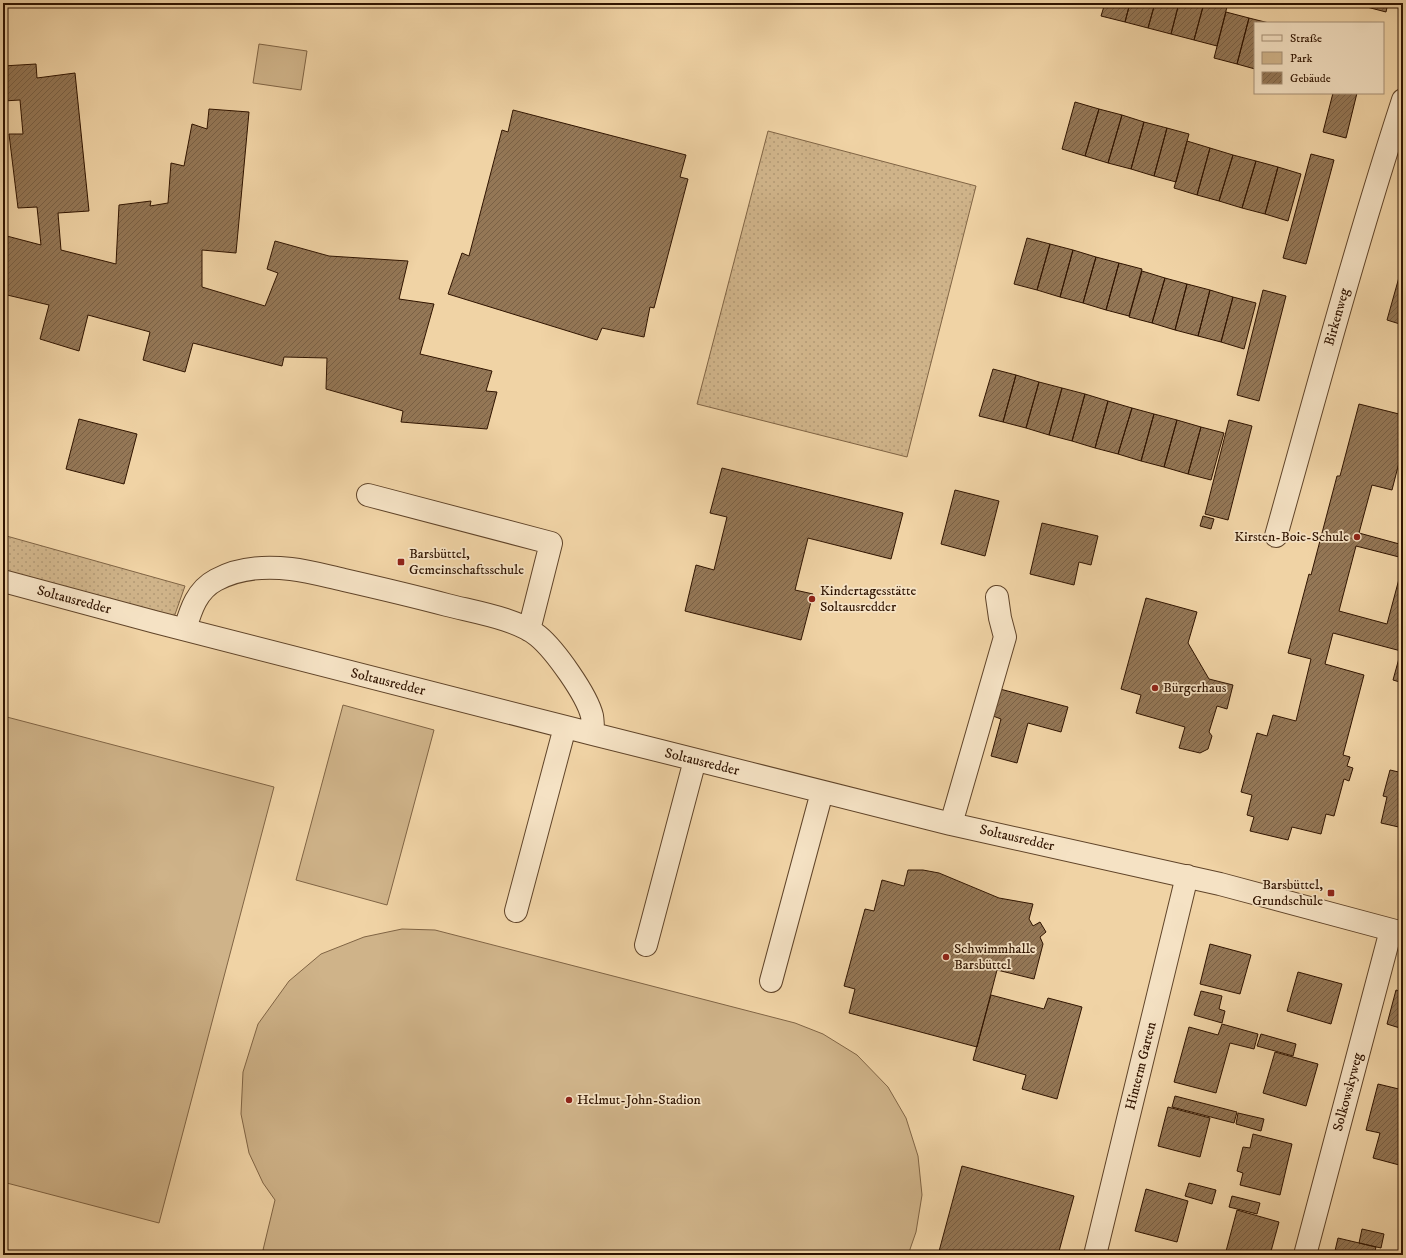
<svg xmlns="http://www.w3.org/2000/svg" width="1406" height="1258" viewBox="0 0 1406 1258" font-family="'IM FELL DW Pica',serif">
<defs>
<pattern id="grass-dots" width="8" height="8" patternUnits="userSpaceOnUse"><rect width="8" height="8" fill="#cfb389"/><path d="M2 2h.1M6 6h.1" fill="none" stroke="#b29974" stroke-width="1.8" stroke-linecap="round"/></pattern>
<pattern id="building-hatch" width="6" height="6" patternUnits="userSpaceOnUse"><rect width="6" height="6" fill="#947756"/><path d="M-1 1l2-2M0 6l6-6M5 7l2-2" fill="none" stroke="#796045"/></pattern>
</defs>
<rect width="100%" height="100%" fill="#f0d3a5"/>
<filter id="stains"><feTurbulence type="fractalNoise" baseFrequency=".005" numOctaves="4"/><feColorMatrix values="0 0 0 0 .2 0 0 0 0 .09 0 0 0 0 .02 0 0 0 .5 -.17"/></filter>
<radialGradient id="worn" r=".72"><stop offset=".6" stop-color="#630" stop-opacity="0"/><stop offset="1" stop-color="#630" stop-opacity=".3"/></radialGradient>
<path fill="url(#grass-dots)" stroke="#806444" d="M768 131 976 186 907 457 697 404Z
M3 535 185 586 173 620 3 573Z"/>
<path fill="#cfb389" stroke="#806444" d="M259 44 307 51 301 90 253 83Z
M343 705 434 730 387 905 296 880Z
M3 716 274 787 159 1223 3 1182Z
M402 929 435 930 795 1023 823 1034 857 1055 888 1087 906 1118 918 1156 922 1195 916 1232 908 1255H283L263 1250 275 1200 263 1183 249 1153 241 1114 243 1072 258 1024 289 981 321 954 364 937Z"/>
<path fill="url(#building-hatch)" stroke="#301400" d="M1105 3H1130L1125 22 1101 16Z
M1130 3H1155L1148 28 1125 22Z
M1155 3H1179L1171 34 1148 28Z
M1179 3H1204L1194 40 1171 34Z
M1204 3H1228L1217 46 1194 40Z
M1364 3H1388L1386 12 1363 6Z
M1226 12 1249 18 1237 64 1214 58Z
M1249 18 1269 23H1255V69L1237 64Z
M36 64 37 78 75 73 89 211 58 213 61 250 116 264 119 205 151 201 150 206 168 203 171 163 184 166 192 124 207 129 209 109 249 112 236 253 202 250V287L265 306 278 273 267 269 275 241 329 256 408 261 399 299 434 304 420 354 492 371 486 391 497 392 487 429 401 422 403 411 326 389 327 358 284 357 282 366 193 343 185 372 143 360 150 332 88 315 79 351 40 339 49 305 3 294V235L41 245 37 207 18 208 9 134H23L20 100 3 101V66Z
M1333 93H1357L1346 138 1323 132Z
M1075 102 1099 109 1085 156 1062 149Z
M1099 109 1122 115 1108 163 1085 156Z
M513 110 686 155 680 177 688 179 654 308 650 307 644 337 602 328 597 340 448 294 462 253 469 256 502 130 508 132Z
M1122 115 1144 122 1131 169 1108 163Z
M1144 122 1167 128 1154 176 1131 169Z
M1167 128 1189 134 1176 182 1154 176Z
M1187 141 1210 148 1197 195 1174 188Z
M1210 148 1233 155 1219 201 1197 195Z
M1311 154 1334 160 1306 264 1283 258Z
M1233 155 1256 161 1242 208 1219 201Z
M1256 161 1278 167 1265 214 1242 208Z
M1278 167 1301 174 1288 221 1265 214Z
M1027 238 1050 244 1037 290 1014 284Z
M1050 244 1073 250 1060 297 1037 290Z
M1073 250 1096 257 1083 303 1060 297Z
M1096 257 1119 263 1106 310 1083 303Z
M1119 263 1142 269 1129 316 1106 310Z
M1403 263V325L1387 320Z
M1142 271 1165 278 1152 323 1129 317Z
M1165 278 1187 284 1175 330 1152 323Z
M1187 284 1210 290 1198 336 1175 330Z
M1210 290 1233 297 1221 342 1198 336Z
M1263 290 1286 296 1259 401 1237 395Z
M1233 297 1256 303 1244 349 1221 342Z
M993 369 1016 375 1003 422 979 416Z
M1016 375 1039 382 1026 428 1003 422Z
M1039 382 1062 388 1049 435 1026 428Z
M1062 388 1085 394 1072 441 1049 435Z
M1085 394 1108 401 1095 448 1072 441Z
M1108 401 1132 408 1118 454 1095 448Z
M1359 404 1403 415V447L1392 490 1372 485 1359 533 1403 545V558L1356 546 1339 611 1387 624 1403 564V616L1400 627 1403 628V683L1393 680 1401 651 1333 633 1325 664 1364 675 1343 755 1350 757 1347 766 1353 768 1349 781 1344 779 1334 816 1326 814 1321 834 1292 827 1288 840 1250 831 1254 817 1247 815 1252 795 1241 792 1257 733 1267 736 1273 715 1296 721 1311 659 1288 653 1309 574 1311 575 1337 476H1340Z
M1132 408 1154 414 1141 461 1118 454Z
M1154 414 1177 420 1164 467 1141 461Z
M79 419 137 434 124 484 66 469Z
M1177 420 1201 427 1188 474 1164 467Z
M1229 420 1252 426 1228 520 1205 514Z
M1201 427 1224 433 1211 480 1188 474Z
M722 468 903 513 891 559 808 538 795 590 813 594 801 640 685 611 696 565 714 570 727 517 710 513Z
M955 490 999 501 985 556 941 544Z
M1203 516 1214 519 1211 529 1200 526Z
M1042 523 1098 536 1091 565 1079 562 1074 585 1030 574Z
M1146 598 1197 612 1188 643 1209 679 1233 685 1227 709 1217 706 1209 732 1212 736 1208 749 1200 753 1179 748 1185 727 1136 713 1141 695 1121 689Z
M1000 689 1068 707 1061 732 1028 723 1017 763 991 756 1001 719 993 716Z
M1390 770 1403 773V828L1381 823 1387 797 1383 796Z
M908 870H923L939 873 999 898 1033 904 1029 919 1033 926 1040 922 1046 932 1040 937 1043 944 1034 979 997 970 977 1047 849 1013 855 989 844 986 865 909 874 911 882 880 904 886Z
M1210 944 1251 955 1240 994 1200 984Z
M1298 972 1342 984 1331 1024 1287 1011Z
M1396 990 1403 992V1029L1387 1024Z
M1201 991 1222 996 1219 1009 1225 1011 1222 1023 1194 1015Z
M991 995 1044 1009 1048 998 1082 1007 1057 1099 1022 1089 1026 1075 973 1060Z
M1222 1024 1258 1034 1254 1049 1230 1043 1216 1093 1174 1082 1189 1027 1218 1035Z
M1261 1034 1296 1044 1293 1056 1257 1046Z
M1275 1052 1318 1064 1306 1106 1263 1093Z
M1378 1084 1403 1090V1166L1373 1158 1380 1133 1366 1130Z
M1175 1096 1237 1112 1234 1123 1172 1107Z
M1168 1107 1210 1118 1200 1157 1158 1146Z
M1238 1113 1264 1119 1261 1131 1236 1124Z
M1253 1134 1292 1144 1280 1195 1240 1185 1243 1173 1237 1171 1243 1147 1250 1148Z
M962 1166 1074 1196 1058 1255H938Z
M1189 1183 1216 1190 1212 1204 1185 1196Z
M1146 1189 1188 1201 1177 1242 1135 1231Z
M1232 1196 1260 1203 1257 1214 1229 1207Z
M1237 1210 1279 1222 1270 1255H1225Z
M1362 1229 1384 1234 1381 1248 1359 1243Z
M1338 1238 1376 1247 1374 1255H1334Z"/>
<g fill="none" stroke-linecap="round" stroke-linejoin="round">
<g stroke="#604429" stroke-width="24">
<path id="minor" d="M368 495 551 543 529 630
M1276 536C1317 390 1356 244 1403 100
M3 581 155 622 593 734 951 824 1220 884 1403 933
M185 629C191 609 197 590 216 580 238 568 266 566 291 569 309 571 326 576 344 580 379 588 413 596 447 605 474 612 518 619 538 636 555 650 587 695 592 716 593 722 593 729 593 734
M951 824 1005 637 1000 618 997 597
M516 911 565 727
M646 945 695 760
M771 981 822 792
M1095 1255 1187 876
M1305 1255 1391 930"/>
</g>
<use href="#minor" stroke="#f5e2c4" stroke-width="22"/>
</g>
<g fill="#8f2418" stroke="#f5e2c4" stroke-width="1.5">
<circle cx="1357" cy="537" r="4"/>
<rect x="397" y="558" width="8" height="8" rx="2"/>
<circle cx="812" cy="599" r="4"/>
<circle cx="1155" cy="688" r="4"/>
<rect x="1327" y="889" width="8" height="8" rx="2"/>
<circle cx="946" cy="957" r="4"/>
<circle cx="569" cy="1100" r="4"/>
</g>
<g text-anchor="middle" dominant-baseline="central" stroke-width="3.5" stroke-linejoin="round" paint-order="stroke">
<g font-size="14" fill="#301400" stroke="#f5e2c4">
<text transform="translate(1337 317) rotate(-74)">Birkenweg</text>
<text transform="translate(74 600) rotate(15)">Soltausredder</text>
<text transform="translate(388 682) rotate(14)">Soltausredder</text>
<text transform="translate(702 762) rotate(14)">Soltausredder</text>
<text transform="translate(1017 838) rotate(13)">Soltausredder</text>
<text transform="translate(1141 1066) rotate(-76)">Hinterm Garten</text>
<text transform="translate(1348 1092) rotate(-75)">Solkowskyweg</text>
</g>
<g font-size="14" fill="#301400" stroke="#f5e2c4" text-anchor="start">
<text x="1349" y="537" text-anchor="end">Kirsten-Boie-Schule</text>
<text x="409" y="554">Barsbüttel,<tspan x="409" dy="16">Gemeinschaftsschule</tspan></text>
<text x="820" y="591">Kindertagesstätte<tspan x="820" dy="16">Soltausredder</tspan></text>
<text x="1163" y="688">Bürgerhaus</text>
<text x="1323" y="885" text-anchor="end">Barsbüttel,<tspan x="1323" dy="16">Grundschule</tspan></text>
<text x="954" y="949">Schwimmhalle<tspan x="954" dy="16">Barsbüttel</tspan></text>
<text x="577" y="1100">Helmut-John-Stadion</text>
</g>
</g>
<rect width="1406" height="1258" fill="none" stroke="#f0d3a5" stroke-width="16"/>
<rect x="4" y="4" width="1398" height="1250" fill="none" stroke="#301400" stroke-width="2"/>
<rect x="8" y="8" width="1390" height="1242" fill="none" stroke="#301400"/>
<rect x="1254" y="22" width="130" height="72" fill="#f5e2c4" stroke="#a69076"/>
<rect x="1262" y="35" width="20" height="6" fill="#f5e2c4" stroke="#a69076"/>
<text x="1290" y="42" font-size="12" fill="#301400">Straße</text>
<rect x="1262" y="52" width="20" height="12" fill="#cfb389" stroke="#a69076"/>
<text x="1290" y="62" font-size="12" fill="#301400">Park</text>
<rect x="1262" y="72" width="20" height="12" fill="url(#building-hatch)" stroke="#a69076"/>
<text x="1290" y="82" font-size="12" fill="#301400">Gebäude</text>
<rect width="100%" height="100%" filter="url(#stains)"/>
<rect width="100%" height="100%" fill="url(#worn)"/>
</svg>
